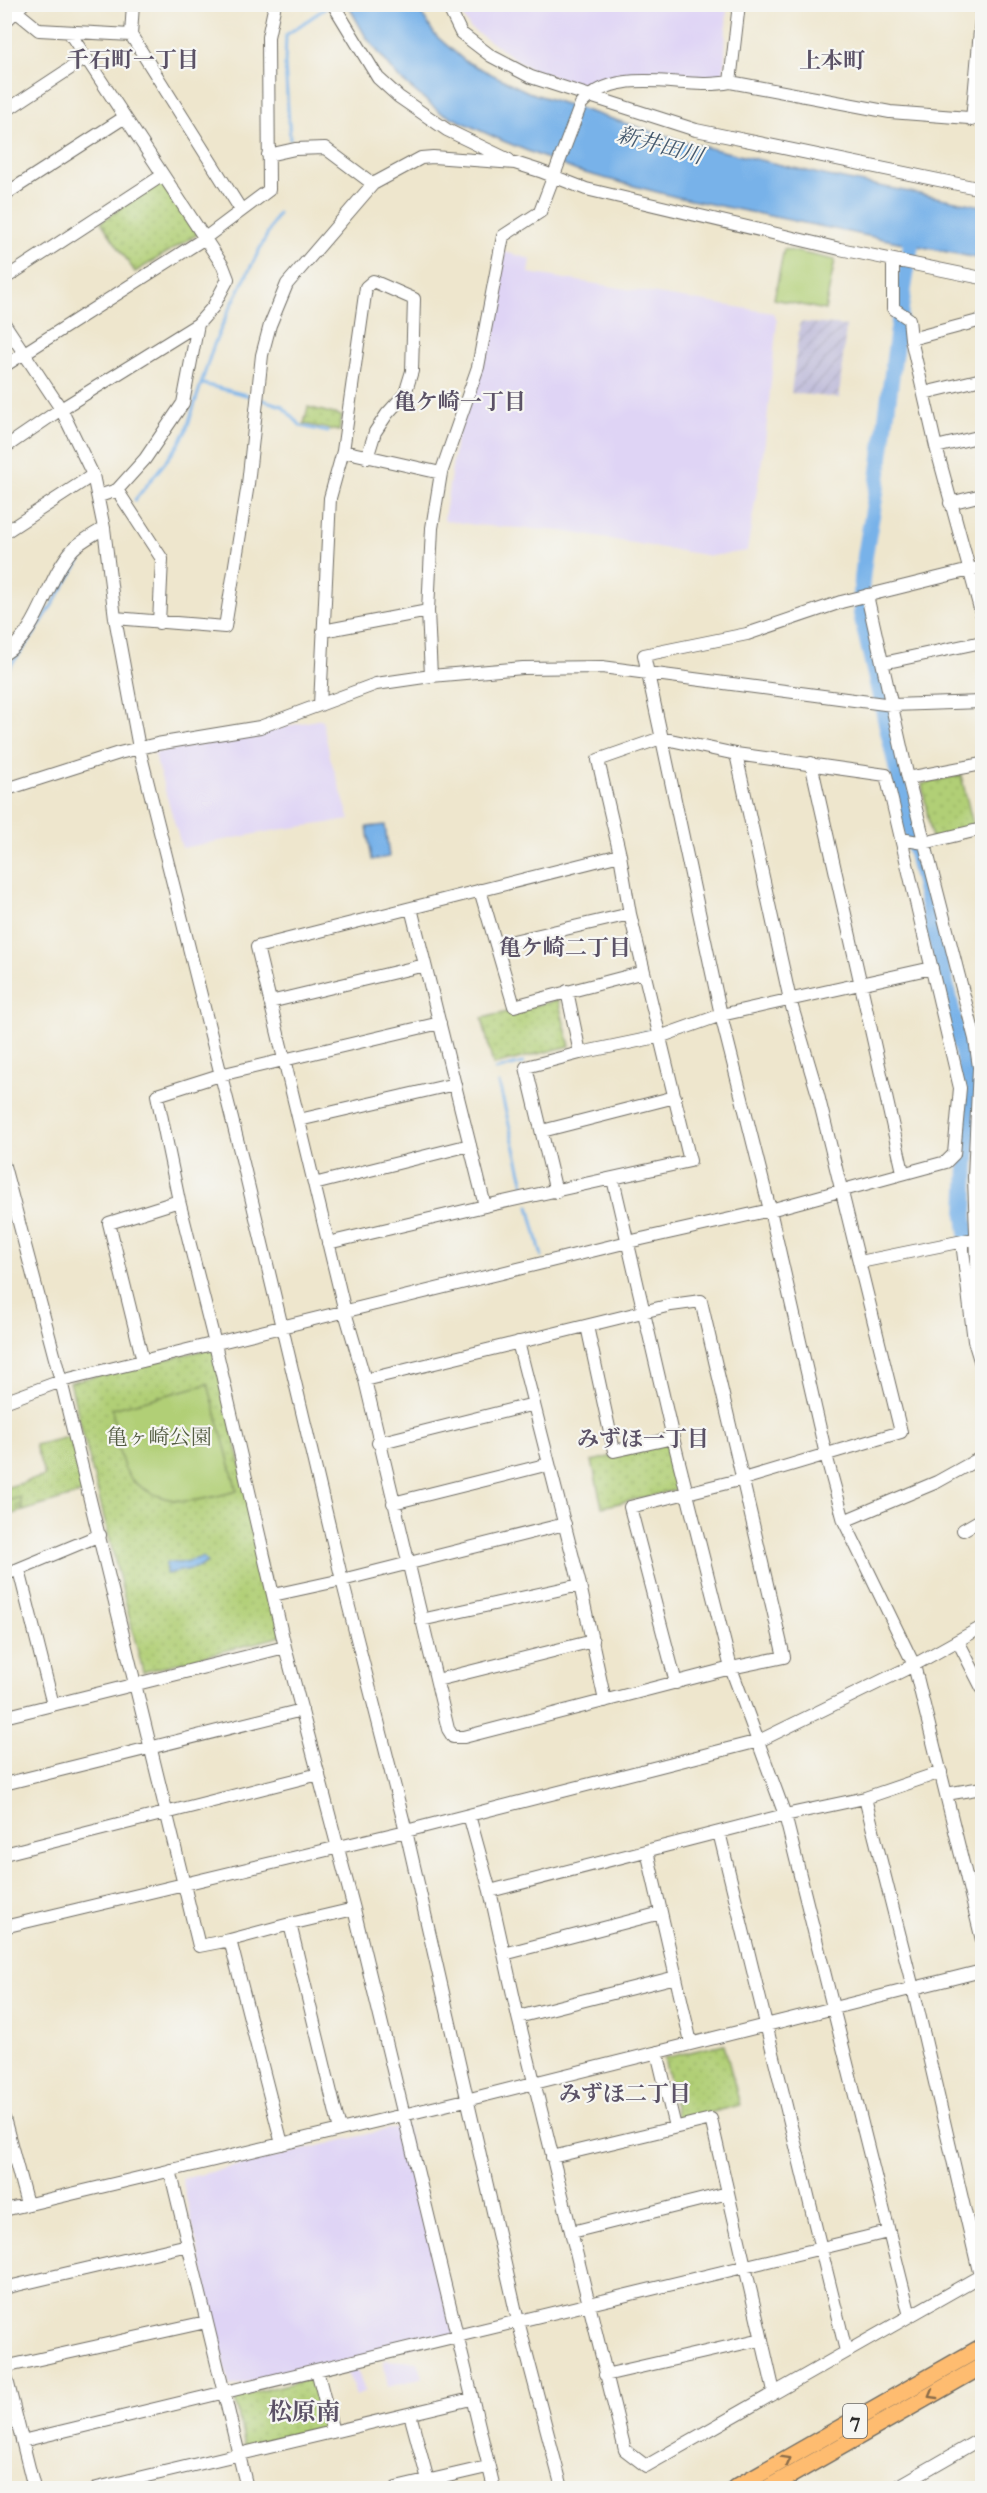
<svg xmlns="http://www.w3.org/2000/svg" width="987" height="2493" viewBox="0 0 987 2493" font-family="'IM FELL Great Primer','Noto Serif JP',serif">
<defs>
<pattern id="industrial-furrows" width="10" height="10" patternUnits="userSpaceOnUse" patternTransform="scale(1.5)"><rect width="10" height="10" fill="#c3c0db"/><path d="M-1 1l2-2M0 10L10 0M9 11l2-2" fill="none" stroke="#a8a5bc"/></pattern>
<pattern id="grass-dots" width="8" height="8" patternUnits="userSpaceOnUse" patternTransform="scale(1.5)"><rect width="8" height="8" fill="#b1cf76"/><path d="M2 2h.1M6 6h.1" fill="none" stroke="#98b266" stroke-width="1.8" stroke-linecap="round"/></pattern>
<pattern id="cemetery-stones" width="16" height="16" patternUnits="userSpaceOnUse" patternTransform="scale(1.5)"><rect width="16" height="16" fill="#b1cf76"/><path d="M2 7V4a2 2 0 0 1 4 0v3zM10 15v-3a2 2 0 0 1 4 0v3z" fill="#98b266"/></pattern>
</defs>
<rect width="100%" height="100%" fill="#f6f6f2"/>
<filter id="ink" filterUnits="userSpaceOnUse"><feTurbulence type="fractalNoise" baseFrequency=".0167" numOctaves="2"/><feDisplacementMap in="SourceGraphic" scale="12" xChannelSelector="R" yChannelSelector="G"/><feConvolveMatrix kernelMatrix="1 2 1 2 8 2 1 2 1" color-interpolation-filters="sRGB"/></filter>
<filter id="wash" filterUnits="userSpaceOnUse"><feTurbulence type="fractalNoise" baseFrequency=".008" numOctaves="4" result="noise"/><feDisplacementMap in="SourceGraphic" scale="24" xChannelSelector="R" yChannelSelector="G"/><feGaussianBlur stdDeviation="1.35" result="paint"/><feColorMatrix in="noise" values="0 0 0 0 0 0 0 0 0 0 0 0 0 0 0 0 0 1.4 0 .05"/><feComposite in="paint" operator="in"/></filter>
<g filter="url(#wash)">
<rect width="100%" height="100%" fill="#eee6cd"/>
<path fill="#dfd4f5" d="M457 5H727L724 73 710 79 675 75 623 76 589 87 532 70 470 28Z
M504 252 531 259 529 273 773 313 777 321 765 441 747 551 711 556 561 531 475 525 444 520 456 440 487 348 493 342 497 321 492 312Z
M322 719 330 757 350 820 277 830 182 848 154 753Z
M406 2125 456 2337 229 2386 182 2179Z
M383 2360 418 2362 423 2377 388 2387Z
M357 2369 365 2392 356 2396 347 2370Z"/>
<path fill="url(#industrial-furrows)" d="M800 322 846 326 839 398 791 393Z"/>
<path fill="url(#grass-dots)" stroke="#6e7d50" stroke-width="1.5" d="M162 180 198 234 135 272 101 222Z
M308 407 342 416 339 431 304 424Z
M961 775 974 829 932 841 922 784Z
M558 1000 570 1046 493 1065 482 1018Z
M213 1348 282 1636 143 1672 70 1382Z
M72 1436 86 1492 23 1511 19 1498 5 1502V1488L45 1476 35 1445Z
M669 1442 680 1489 602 1507 592 1461Z
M724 2044 740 2105 678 2121 664 2058Z
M314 2378 329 2429 245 2447 235 2397Z"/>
<path fill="url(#cemetery-stones)" stroke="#6e7d50" stroke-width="1.5" d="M20 1497 23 1511 5 1516V1502Z"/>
<path fill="#b1cf76" stroke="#6e7d50" stroke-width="1.5" d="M784 249 835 260 825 310 774 299Z
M208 1384 237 1491C202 1500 175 1509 143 1488 140 1486 134 1483 132 1480 117 1462 116 1430 112 1409Z"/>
<path fill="#78b2e9" stroke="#526e8a" stroke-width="1.5" d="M348 5H416L435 35 465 61 528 92 684 142 828 176 982 206V259L676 197 577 171 503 141 440 112 399 78 366 37Z
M385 825 389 857 372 860 367 827Z
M203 1557 207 1562 200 1567 166 1574V1562L180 1563Z"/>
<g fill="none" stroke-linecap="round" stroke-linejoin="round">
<path stroke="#78b2e9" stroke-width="3" d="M290 139 285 65 286 35 330 5
M203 384 254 397
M260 399 282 406 301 426 328 432
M135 500 177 447 186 431 213 347 228 312 278 213
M4 674 32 637 83 556
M939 960 941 959
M630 1037 651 1031
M495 1070 523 1063
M499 1084 525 1189
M529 1206 542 1257"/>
<path stroke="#78b2e9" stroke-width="16" d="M915 222C899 307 890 393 878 479 872 524 859 569 861 614L970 1088 965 1216 970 1256
M976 1305 982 1343"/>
</g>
</g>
<g filter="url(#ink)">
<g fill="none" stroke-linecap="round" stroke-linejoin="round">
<g stroke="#6f6c64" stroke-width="14">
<path id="minor" d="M7 4 39 30 131 35
M133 4 131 35 241 210
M333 4 378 78 399 97 447 130 509 160
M447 4 461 33 491 56 531 77 696 130 982 189
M4 23 23 4
M730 82 739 4
M4 112 86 58
M972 120 982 8
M268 155 295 149 325 148 373 184
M4 195 125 117
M893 261V308L909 319 911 339 936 447 982 616
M4 279 163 175
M4 323 61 409 93 475 104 528 115 618 139 748 243 1163 342 1580 406 1831 518 2321 562 2488
M911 339 982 320
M4 366 205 238 269 190 268 37 275 4
M924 393 982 379
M936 447 982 436
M4 448 61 409 198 324 213 307 228 279 223 266 69 32
M343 451 441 473
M117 490 162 559 159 623
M99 496 117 490 145 459 183 403 198 324
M950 503 982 495
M4 533 93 475
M982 567 841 602 747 634 644 655 721 1015 770 1210 826 1455 844 1521 914 1665 982 1940
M867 595 908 778 975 1039 979 1067 974 1177 978 1288 982 1321
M115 618 225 627 248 484 262 355 270 325 287 284 373 184 421 158 433 157 515 163 540 171 586 189 840 249 982 278
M323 631 428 611
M4 654C41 631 45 580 73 549 81 541 95 534 104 528
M883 663 982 642
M431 676 428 611 432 528 441 473 478 367 503 236 540 212 581 104C619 63 682 91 730 82L890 112 982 119
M320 705 330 498 343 451 366 287 373 281 414 299 412 371 405 394 387 414 375 432 367 458
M811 763 903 1172
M908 778 982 764
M4 790 119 753 157 744 260 727 376 684 431 676 523 668 602 667 892 705 982 702
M901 839 924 843 982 829
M480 890 514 1006 644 972
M411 908 485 1206
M496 945 630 914
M567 991 580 1053
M270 1002 425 965
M440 1023 220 1075 157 1095 179 1201 215 1344 285 1647 354 1909 494 2488
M299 1120 455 1084
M542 1131 675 1097
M4 1166 61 1381 199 1946 230 1940 282 2144
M613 1179 673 1438 731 1668 785 1815 910 2316
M314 1184 470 1145
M556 1192 526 1067 580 1053 662 1036 721 1015 932 968
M962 1242 974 1341 982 1367
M860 1262 968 1240
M587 1326 614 1451 673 1438
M518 1342 580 1585 605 1701
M143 1361 109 1223 179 1201
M365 1380 671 1305 701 1301 784 1657 731 1668 464 1737H453L448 1729 365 1380 345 1312 257 947 620 855
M4 1402 61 1381 628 1242 770 1210 946 1162 954 1154 960 1088 886 775 736 754 661 738 598 760 620 855 630 914 690 1161 485 1206 328 1243
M378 1443 534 1404
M393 1503 549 1464
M844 1521 937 1482 982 1457
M963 1530 982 1519
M19 1570 53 1705
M4 1575 100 1535
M273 1595 342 1580 565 1524
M421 1620 580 1585
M958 1641 982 1688
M437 1680 593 1641
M676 1683 630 1507 743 1479 901 1432 818 1095 790 1000 736 754
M4 1717 285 1647
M4 1784 302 1710
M946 1794 982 1788
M469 1815 490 1891 518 2017 625 2450 646 2466 980 2276 913 1988 865 1798
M719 1832 846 2351
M647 1851 691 2043
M4 1854 319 1774
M490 1891 785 1815 865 1798 941 1772
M290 1924 354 1909
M4 1927 406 1831 759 1741 914 1665 982 1627
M230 1940 290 1924 340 2130
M504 1954 661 1913
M518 2017 676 1977
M657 2052 675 2127
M4 2118 27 2204
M552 2157 711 2119 774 2392
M170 2170 247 2488
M4 2210 466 2100 982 1971
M572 2232 728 2193
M4 2288 188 2245
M4 2367 206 2322
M4 2368 34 2488
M317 2370 333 2432
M605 2375 762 2339
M410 2414 430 2488
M22 2441 888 2232
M97 2488 471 2399
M396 2488 487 2467
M895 2488 982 2438"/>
</g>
<g stroke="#6f6c64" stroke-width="19">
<path id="highway" d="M735 2488 982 2347
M768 2488 982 2366"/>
</g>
<use href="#minor" stroke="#fff" stroke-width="12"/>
<use href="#highway" stroke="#febc70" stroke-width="16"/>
</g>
<defs><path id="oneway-chevron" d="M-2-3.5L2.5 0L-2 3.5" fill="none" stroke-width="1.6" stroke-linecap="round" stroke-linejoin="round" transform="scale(1.5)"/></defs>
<g stroke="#8a6c4a">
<use href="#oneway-chevron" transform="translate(932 2395) rotate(150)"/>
<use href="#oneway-chevron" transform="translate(786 2460) rotate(-29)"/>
</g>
</g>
<g text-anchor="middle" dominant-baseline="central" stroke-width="4.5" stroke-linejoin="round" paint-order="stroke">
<rect fill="#f6f6f2" stroke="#686867" stroke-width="1.5" x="843" y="2404" width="24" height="34" rx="4.5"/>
<g font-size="20" font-weight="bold" fill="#2b2b2b">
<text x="855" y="2421">7</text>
</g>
<g font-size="21" fill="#535c42" stroke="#f6f6f2">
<text x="159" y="1437">亀ヶ崎公園</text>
</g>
<g font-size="22" font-weight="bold" fill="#5b5266" stroke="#f6f6f2">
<text x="133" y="59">千石町一丁目</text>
<text x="832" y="60">上本町</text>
<text x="460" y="401">亀ケ崎一丁目</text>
<text x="565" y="947">亀ケ崎二丁目</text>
<text x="643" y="1438">みずほ一丁目</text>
<text x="625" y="2093">みずほ二丁目</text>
</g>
<g font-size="22" font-style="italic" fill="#465a6e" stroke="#f6f6f2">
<text transform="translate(660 145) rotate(15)">新井田川</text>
</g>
<g font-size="24" font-weight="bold" fill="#5b5266" stroke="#f6f6f2">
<text x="304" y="2412">松原南</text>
</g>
</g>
<rect width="987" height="2493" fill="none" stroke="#f6f6f2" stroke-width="24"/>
</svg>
